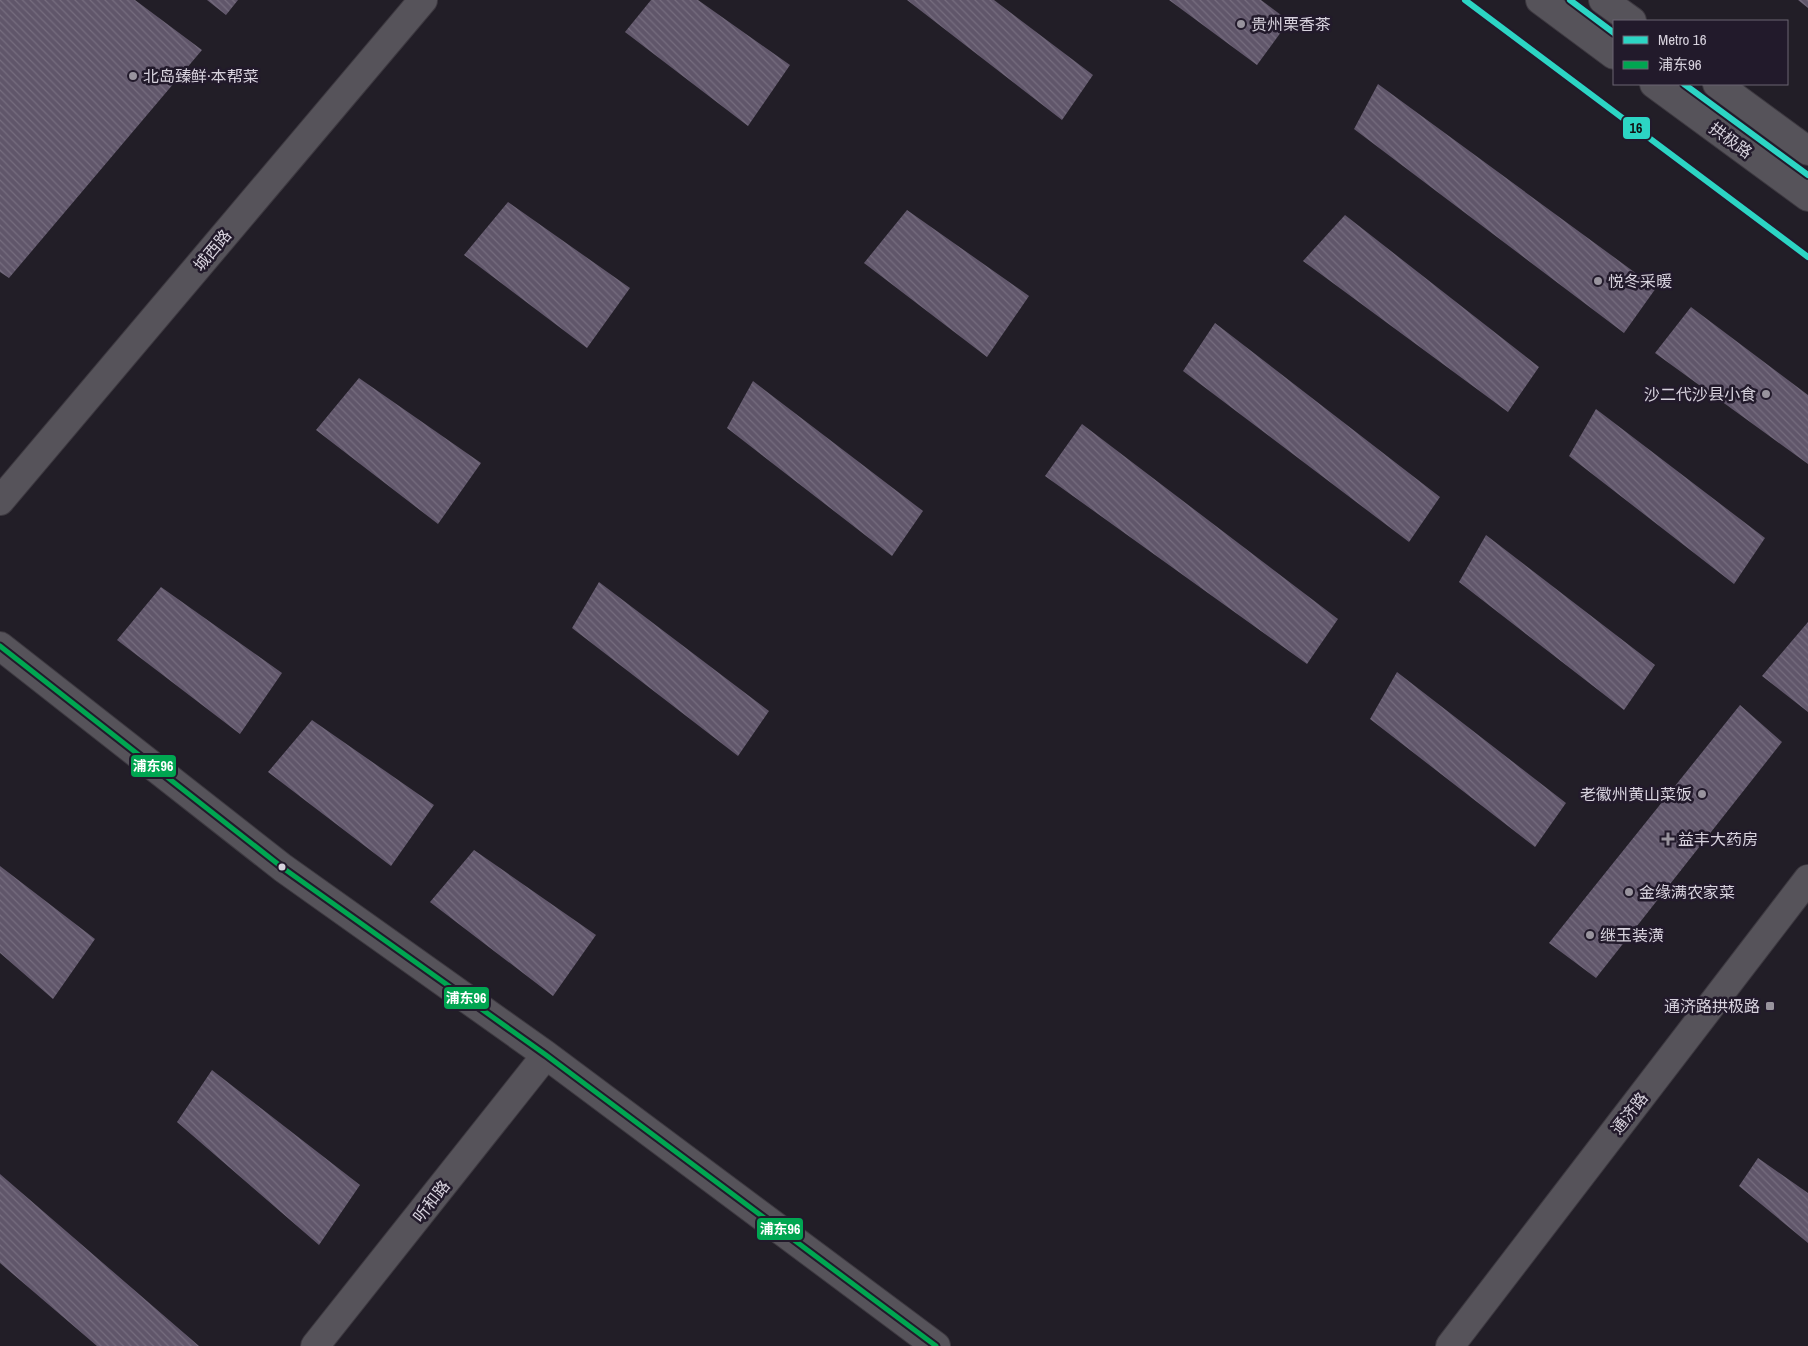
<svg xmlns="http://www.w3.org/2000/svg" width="1808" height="1346" viewBox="0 0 1808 1346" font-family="'Archivo Narrow','Noto Sans SC',sans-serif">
<defs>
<pattern id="building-back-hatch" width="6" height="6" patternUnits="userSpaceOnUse" patternTransform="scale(1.25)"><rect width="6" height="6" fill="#60566a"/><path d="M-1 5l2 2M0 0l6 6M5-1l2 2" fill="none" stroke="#766d7f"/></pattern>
</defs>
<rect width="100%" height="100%" fill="#221e27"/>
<path fill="url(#building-back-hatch)" d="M0 0H135L202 50 9 278 0 272Z
M207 0H238L226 15Z
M651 0H698L790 65 748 126 625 32Z
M907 0H994L1093 75 1062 120Z
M1169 0H1261L1289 21 1257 65Z
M1798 0H1808V8Z
M1378 84 1656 288 1624 333 1354 129Z
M508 202 630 288 587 348 464 255Z
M907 210 1029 296 987 357 864 263Z
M1345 215 1539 367 1508 412 1303 261Z
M1691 307 1808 395V464L1655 353Z
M1215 323 1440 497 1409 542 1183 371Z
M359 378 481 463 438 524 316 430Z
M753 381 923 511 892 556 727 428Z
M1596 409 1765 538 1734 584 1569 456Z
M1082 424 1338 619 1307 664 1045 476Z
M1486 535 1655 665 1624 710 1459 582Z
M599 582 769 711 738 756 572 628Z
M161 587 282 673 240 734 117 640Z
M1808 622V712L1762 676Z
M1397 672 1566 803 1535 847 1370 719Z
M1740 705 1782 742 1596 978 1549 943Z
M312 720 434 805 391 866 268 772Z
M474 850 596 935 553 996 430 902Z
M0 866 95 939 53 999 0 953Z
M212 1070 360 1185 319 1245 177 1122Z
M1758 1158 1808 1193V1243L1739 1186Z
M0 1174 199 1346H97L0 1263Z"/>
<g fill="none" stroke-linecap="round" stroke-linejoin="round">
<g stroke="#3d3940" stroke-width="30">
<path id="tertiary" d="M0 501 423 0
M0 646 283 868 546 1055 936 1346
M315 1346 546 1055
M1450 1346 1808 879"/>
</g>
<g stroke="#3d3940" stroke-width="30">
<path id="secondary" d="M1540 0 1614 55
M1603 0 1632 21
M1654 84 1808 197
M1717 84 1808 151"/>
</g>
<use href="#tertiary" stroke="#56535a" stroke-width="28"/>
<use href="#secondary" stroke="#56535a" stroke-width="28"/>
<g stroke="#221a2b" stroke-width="9">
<path id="bus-1" d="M0 646 283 868 546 1055 936 1346"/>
</g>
<use href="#bus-1" stroke="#00a651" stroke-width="5"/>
<g stroke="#221a2b" stroke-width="10">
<path id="metro-1" d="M1465 0 1808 257
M1570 0 1614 33
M1684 84 1808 175"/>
</g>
<use href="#metro-1" stroke="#2cd5c4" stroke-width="6"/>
</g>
<g fill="#98939d" stroke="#221a2b" stroke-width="2">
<circle cx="1241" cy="24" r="5"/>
<circle cx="133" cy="76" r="5"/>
<circle cx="1598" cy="281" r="5"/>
<circle cx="1766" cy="394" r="5"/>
<circle cx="1702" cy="794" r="5"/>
<path d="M1665.5 831.5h5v5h5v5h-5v5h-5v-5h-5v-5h5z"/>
<circle cx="1629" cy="892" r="5"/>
<circle cx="1590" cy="935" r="5"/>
<rect x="1765" y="1001" width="10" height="10" rx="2.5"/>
</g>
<circle fill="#d7d2dd" stroke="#221a2b" stroke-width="2" cx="282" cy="867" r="4.5"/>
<g text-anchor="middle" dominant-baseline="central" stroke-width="5" stroke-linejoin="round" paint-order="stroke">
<g font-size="16" fill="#d7d2dd" stroke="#221a2b" text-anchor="start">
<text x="1251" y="24">贵州栗香茶</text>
<text x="143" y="76">北岛臻鲜·本帮菜</text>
<text x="1608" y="281">悦冬采暖</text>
<text x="1756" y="394" text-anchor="end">沙二代沙县小食</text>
<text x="1692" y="794" text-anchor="end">老徽州黄山菜饭</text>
<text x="1678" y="839">益丰大药房</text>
<text x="1639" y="892">金缘满农家菜</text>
<text x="1600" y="935">继玉装潢</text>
<text x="1760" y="1006" text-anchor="end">通济路拱极路</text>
</g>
<g font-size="16" fill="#d7d2dd" stroke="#221a2b">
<text transform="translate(1731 140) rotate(36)">拱极路</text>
<text transform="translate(212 250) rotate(-50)">城西路</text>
<text transform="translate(1629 1113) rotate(-52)">通济路</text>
<text transform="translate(431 1201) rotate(-52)">听和路</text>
</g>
</g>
<g stroke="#221a2b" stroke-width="2">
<rect x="1622" y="116" width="29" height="24" rx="5" fill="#2cd5c4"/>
<rect x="130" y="754" width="47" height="24" rx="5" fill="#00a651"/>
<rect x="443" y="986" width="47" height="24" rx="5" fill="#00a651"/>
<rect x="756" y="1217" width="48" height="24" rx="5" fill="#00a651"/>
</g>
<g font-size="14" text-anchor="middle" font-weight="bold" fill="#fff">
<text x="153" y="771">浦东96</text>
<text x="466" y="1003">浦东96</text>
<text x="780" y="1234">浦东96</text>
</g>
<g font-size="14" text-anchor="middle" font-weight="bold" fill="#111">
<text x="1636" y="133">16</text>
</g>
<rect x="1613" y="20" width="175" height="65" fill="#221a2b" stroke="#6a6472"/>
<rect x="1623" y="36" width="25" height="8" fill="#2cd5c4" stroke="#6a6472"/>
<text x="1658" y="45" font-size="15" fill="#d7d2dd">Metro 16</text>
<rect x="1623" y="61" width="25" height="8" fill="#00a651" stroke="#6a6472"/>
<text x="1658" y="70" font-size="15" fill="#d7d2dd">浦东96</text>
</svg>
